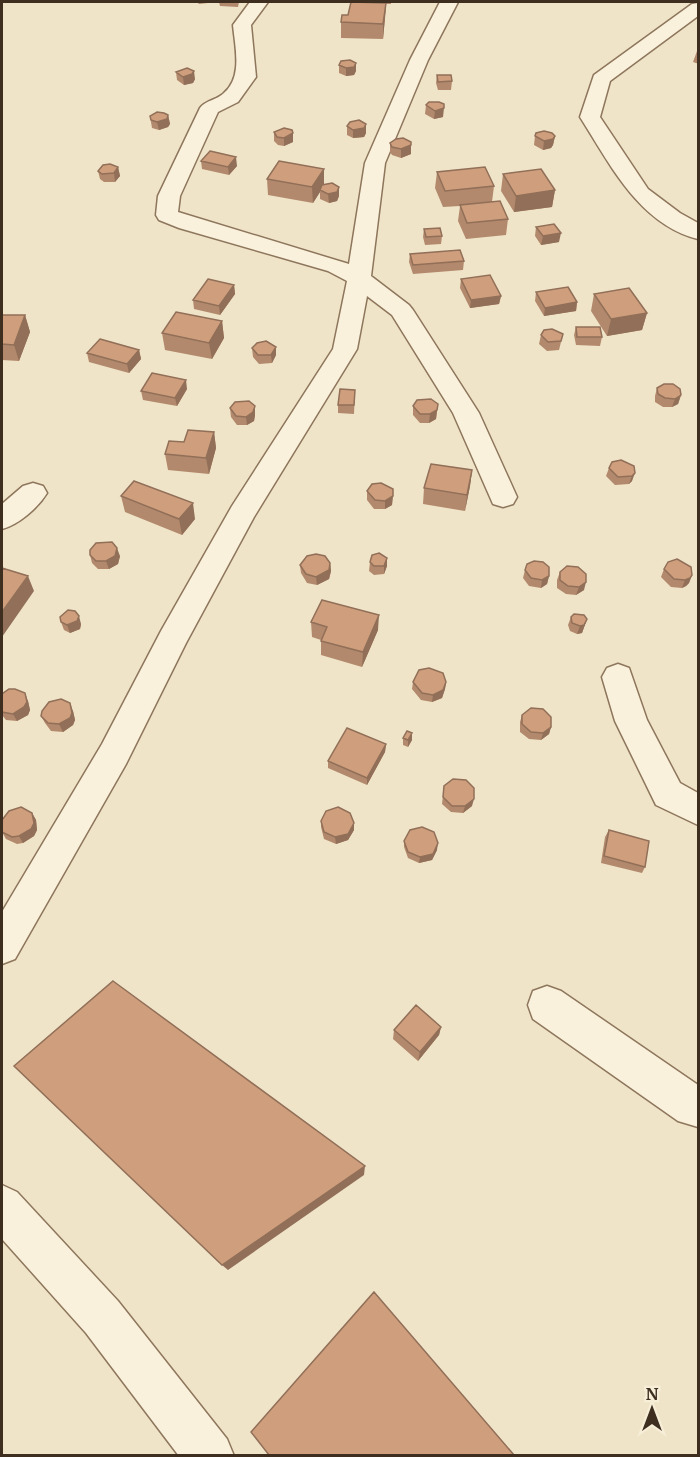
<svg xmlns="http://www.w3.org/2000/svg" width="700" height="1457" viewBox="0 0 700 1457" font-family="Merriweather,serif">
<rect width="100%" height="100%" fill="#f0e4c8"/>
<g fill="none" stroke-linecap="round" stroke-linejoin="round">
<g stroke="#8d765c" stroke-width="3">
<path id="minor" d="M250 2H268L251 25 256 77 238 102 218 112 180 196 178 212 349 264 365 163 410 60 440 2H458L428 60 385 163 371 276 409 305 413 310 479 413 517 497 513 504 503 507 493 504 453 413 392 315 367 296 357 349 254 517 186 643 126 764 15 959 2 964V912L102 744 161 631 232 506 333 349 347 281 328 271 179 228 159 220 156 215 158 196 200 108C206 100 217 100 224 93 243 77 235 47 233 25Z
M698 3V16L610 81 600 117 648 189 680 213 698 223V239C639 224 610 164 580 117L594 75 692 4Z
M33 483 43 486 47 493C38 508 18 525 2 529V504L23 486Z
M618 664 629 668 647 720 680 783 698 793V825L656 805 615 721 602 677 607 668Z
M547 986 561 991 698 1085V1127L678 1121 533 1019 528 1005 533 991Z
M2 1185 17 1192 118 1301 227 1439 234 1456H179L86 1333 2 1239Z"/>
</g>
<use href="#minor" fill="#faf1dc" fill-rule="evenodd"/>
</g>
<path fill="#b2896c" d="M197 2H210L208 3 199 4Z
M219 2H239L238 7 220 6Z
M366 2H391V4H386L385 18 383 39 341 38V22L348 15Z
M697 51H699V64L693 62Z
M339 65 356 71 354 75 346 76 339 73Z
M176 72 195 79 193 83 184 85 177 80Z
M437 75 452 81 451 90H438L436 83Z
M429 102 443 117 434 119 425 114 426 105Z
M168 115 170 124 168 127 159 130 152 128 150 116Z
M347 126 366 133 364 137 353 138 347 135Z
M274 132 293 142 284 146 278 145 274 141Z
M535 136H555L553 145 551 148 543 150 534 145Z
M390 143 411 154 401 158 392 155 390 152Z
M201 161 237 166 229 175 202 169Z
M118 167 120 176 115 182H104L100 179 98 171Z
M324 169V185L339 196 337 201 329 203 320 199V192L313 203 268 195 267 179Z
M437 172 494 186 492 202 508 219 506 235 466 239 458 221 460 206 443 207 435 188Z
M503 174 555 190 552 207 514 212 501 191Z
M536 227 559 242 541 245 535 236Z
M424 229 442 236 441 244 425 245 423 237Z
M410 254 464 261 463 270 413 274 409 262Z
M461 279 501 296 499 304 470 308 460 288Z
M234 285 235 294 220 315 194 309 193 300Z
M536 292 577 302 576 311 544 316 535 301Z
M594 294 647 313 642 330 607 336 591 311Z
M2 315H25L30 332 19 361 2 360Z
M222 321 224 338 212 359 165 350 162 333Z
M576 327 602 337 600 346 576 345 574 335Z
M563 334 559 350 547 351 539 344 541 335Z
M252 348 276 355 272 363 259 364 253 357Z
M139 350 141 359 129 373 89 362 87 353Z
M657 388 681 395 678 404 672 407H663L655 402V396Z
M187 389 177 406 143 400 141 391Z
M355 390 354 414 338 413V405Z
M438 404 436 419 429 423H420L413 415V406Z
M230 408 255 415 254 421 247 425H237L231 417Z
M214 432 216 448 209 474 168 470 165 454 184 442Z
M634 466 632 481 629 484 615 485 606 476 609 468Z
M472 470 470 486 465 511 423 504 424 488Z
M393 489 392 505 385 509H374L367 500V491Z
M121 496 195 519 182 535 125 512Z
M90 555 120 556 118 564 109 569H98L92 563Z
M370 562 387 566 384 574 374 575 369 571Z
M330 563 331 571 329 579 317 585 307 583 301 573 300 565Z
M664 569 692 575 689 583 686 586 682 588 671 587 661 577Z
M525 570 549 576 547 584 541 588 529 586 523 578Z
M560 572 584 590 576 595 566 594 557 588V580Z
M571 617 587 619 582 633 577 634 570 631 568 625Z
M61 622 81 624 80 629 70 633 64 630Z
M311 622 378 630 362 667 321 655V640L312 637Z
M413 682H446L445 689 442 698 432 702 421 700 412 689Z
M2 694 28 701 30 710 28 715 17 721 6 720 2 715Z
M73 711 75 720 73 725 63 732 51 731 45 723 41 716Z
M522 715 551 727 549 734 541 740 529 739 520 732V722Z
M403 738 412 740 408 747 403 745Z
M386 744 385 752 367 785 328 768V761Z
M444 786 472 806 463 813 451 812 442 804Z
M32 813 36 820 37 830 34 836 23 843 17 844 6 839 2 832Z
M321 821 354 830 348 840 336 844 324 839 321 827Z
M609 830 645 867 642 873 601 863 605 837Z
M404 841 437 850 432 860 419 863 408 858 404 847Z
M441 1027 439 1035 418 1061 393 1039 394 1030Z"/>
<path fill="#916f58" d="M386 3 385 18 383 39V24Z
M356 63V71L354 75 346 76V68Z
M194 71 195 79 193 83 184 85 183 77Z
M444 108 443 117 434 119 435 111Z
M168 115 170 124 168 127 159 130 157 122Z
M366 124V133L364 137 353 138V130Z
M293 133V142L284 146V138Z
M555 136 553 145 551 148 543 150 544 141Z
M411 145V154L401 158V149Z
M236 157 237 166 229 175 228 167Z
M118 167 120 176 115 182 114 173Z
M324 169V185L320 190V192L313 203 312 187Z
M339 187V196L337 201 329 203 328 194Z
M555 190 552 207 514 212 516 196Z
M561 233 559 242 541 245 543 236Z
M234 285 235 294 220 315 219 306Z
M501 296 499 304 470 308 471 300Z
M577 302 576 311 544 316 545 308Z
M647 313 642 330 607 336 611 319Z
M25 315 30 332 19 361 14 345Z
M222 321 224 338 212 359 209 343Z
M276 347V355L272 363 271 355Z
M139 350 141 359 129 373 127 364Z
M186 380 187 389 177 406 175 398Z
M681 395 678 404 672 407 675 399Z
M255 406V415L254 421 247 425 246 417Z
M437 410 436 419 429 423 430 414Z
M214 432 216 448 209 474 206 458Z
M472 470 470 486 465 511 467 495Z
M635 473 632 481 629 484 632 476Z
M393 496 392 505 385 509V501Z
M193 503 195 519 182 535 179 519Z
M117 548 120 556 118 564 109 569 106 561Z
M387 558V566L384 574V566Z
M330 563 331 571 329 579 317 585 316 577Z
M692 575 689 583 686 586 682 588 685 580Z
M28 576 34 591 2 637V612Z
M549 576 547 584 541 588 542 580Z
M586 582 584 590 576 595 579 587Z
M379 615 378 630 362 667 363 652Z
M79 616 81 624 80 629 70 633 67 625Z
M587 619 582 633 577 634 580 626Z
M446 682 445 689 442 698 432 702 433 695Z
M25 693 28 701 30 710 28 715 17 721 13 714Z
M70 703 73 711 75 720 73 725 63 732 59 724Z
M551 727 549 734 541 740 543 733Z
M412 733V740L408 747V740Z
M386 744 385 752 367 785V778Z
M474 799 472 806 463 813 465 806Z
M32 813 36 820 37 830 34 836 23 843 19 836Z
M354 823V830L348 840 336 844 335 837Z
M438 843 437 850 432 860 419 863 420 857Z
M441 1027 439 1035 418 1061 420 1052Z
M365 1166 364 1175 228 1270 222 1265Z"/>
<path fill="#cf9f7d" stroke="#916f58" stroke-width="1.5" d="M351 2 386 3 383 24 341 22 342 15H348Z
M350 60 356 63 354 67 346 68 339 65 341 61Z
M187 68 194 71 192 74 183 77 176 72Z
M437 75H451L452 81 438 82Z
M429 102H439L444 104V108L435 111 426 105Z
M157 112 164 113 168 115 167 119 157 122 151 120 150 116Z
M359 120 366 124 364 128 353 130 347 126 350 122Z
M284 128 292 130 293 133 284 138 277 137 274 132Z
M544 131 552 133 555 136 553 139 544 141 535 136 536 133Z
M403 138 411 142V145L401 149 392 147 390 143 396 139Z
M210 151 236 157 228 167 201 161Z
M279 161 324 169 312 187 267 179Z
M110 164 118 167 114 173 102 174 98 171 103 165Z
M485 167 494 186 445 191 437 172Z
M541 169 555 190 516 196 503 174Z
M332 183 339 187 337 192 328 194 320 190 322 185Z
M500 201 508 219 467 223 460 205Z
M554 224 561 233 543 236 536 227Z
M440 228 442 236 426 237 424 229Z
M460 250 464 261 413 265 410 254Z
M490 275 501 296 471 300 461 279Z
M208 279 234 285 219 306 193 300Z
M568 287 577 302 545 308 536 292Z
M629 288 647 313 611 319 594 294Z
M176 312 222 321 209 343 162 333Z
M2 315H25L14 345 2 344Z
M576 327H600L602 337H577Z
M552 329 563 334 561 341 548 342 541 335 544 330Z
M100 339 139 350 127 364 87 353Z
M266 341 276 347 271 355H258L252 348 257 343Z
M152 373 186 380 175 398 141 391Z
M664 384H673L680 389 681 395 675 399 665 398 658 394 657 388Z
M340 389 355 390 354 405H338Z
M431 399 438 404 437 410 430 414H420L413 406 417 400Z
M249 401 255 406 253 412 246 417 236 416 230 408 235 402Z
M188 430 214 432 206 458 165 454 169 441 184 442Z
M621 460 634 466 635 473 632 476 618 477 609 468 612 462Z
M431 464 472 470 467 495 424 488Z
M134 481 193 503 179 519 121 496Z
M381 483 393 489V496L385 501 375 500 367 491 372 484Z
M112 542 117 548 115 556 106 561H96L90 555V550L96 543Z
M379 553 387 558 384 566H374L370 562 372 555Z
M316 554 325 556 330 563 329 570 316 577 306 574 300 565 307 556Z
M677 559 691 567 692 575 690 578 685 580 674 579 664 569 668 562Z
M534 561 543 562 549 567V576L542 580 531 578 525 570 527 564Z
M567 566 578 567 586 574V582L579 587 568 586 560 580V572Z
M2 568 28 576 2 612Z
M322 600 379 615 363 652 321 641 327 627 311 622Z
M68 610 75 611 79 616 77 621 67 625 61 622 60 617Z
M574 614 584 615 587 619 584 625 580 626 572 623 571 617Z
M429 668 443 673 446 682 443 690 433 695 422 693 413 682 419 670Z
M9 689H15L25 693 27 702 24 707 13 714 2 712V694Z
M61 699 70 703 72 713 70 718 59 724 48 723 41 716 42 711 49 702Z
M531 708 543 709 551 717V727L543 733 531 732 522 724V715Z
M347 728 386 744 367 778 328 761Z
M407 731 412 733 408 740 403 738Z
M453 779 466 780 474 788V799L465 806H452L443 797 444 786Z
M21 807 32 813 34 823 31 829 19 836 12 837 2 832V820L9 811Z
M338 807 350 813 354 823 348 834 335 837 324 832 321 821 326 811Z
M422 827 434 832 438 843 433 854 420 857 408 852 404 841 410 830Z
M609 830 649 841 645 867 604 856Z
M113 981 365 1166 222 1265 14 1066Z
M416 1005 441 1027 420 1052 394 1030Z
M374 1292 514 1455H269L251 1432Z"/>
<rect width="700" height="1457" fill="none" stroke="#3d2e20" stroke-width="6"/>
<g transform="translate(652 1409)" stroke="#f7eed8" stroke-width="4.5" paint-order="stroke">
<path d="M0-4.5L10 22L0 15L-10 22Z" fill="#3d2e20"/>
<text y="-9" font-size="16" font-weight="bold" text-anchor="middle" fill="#3d2e20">N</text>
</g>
</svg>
